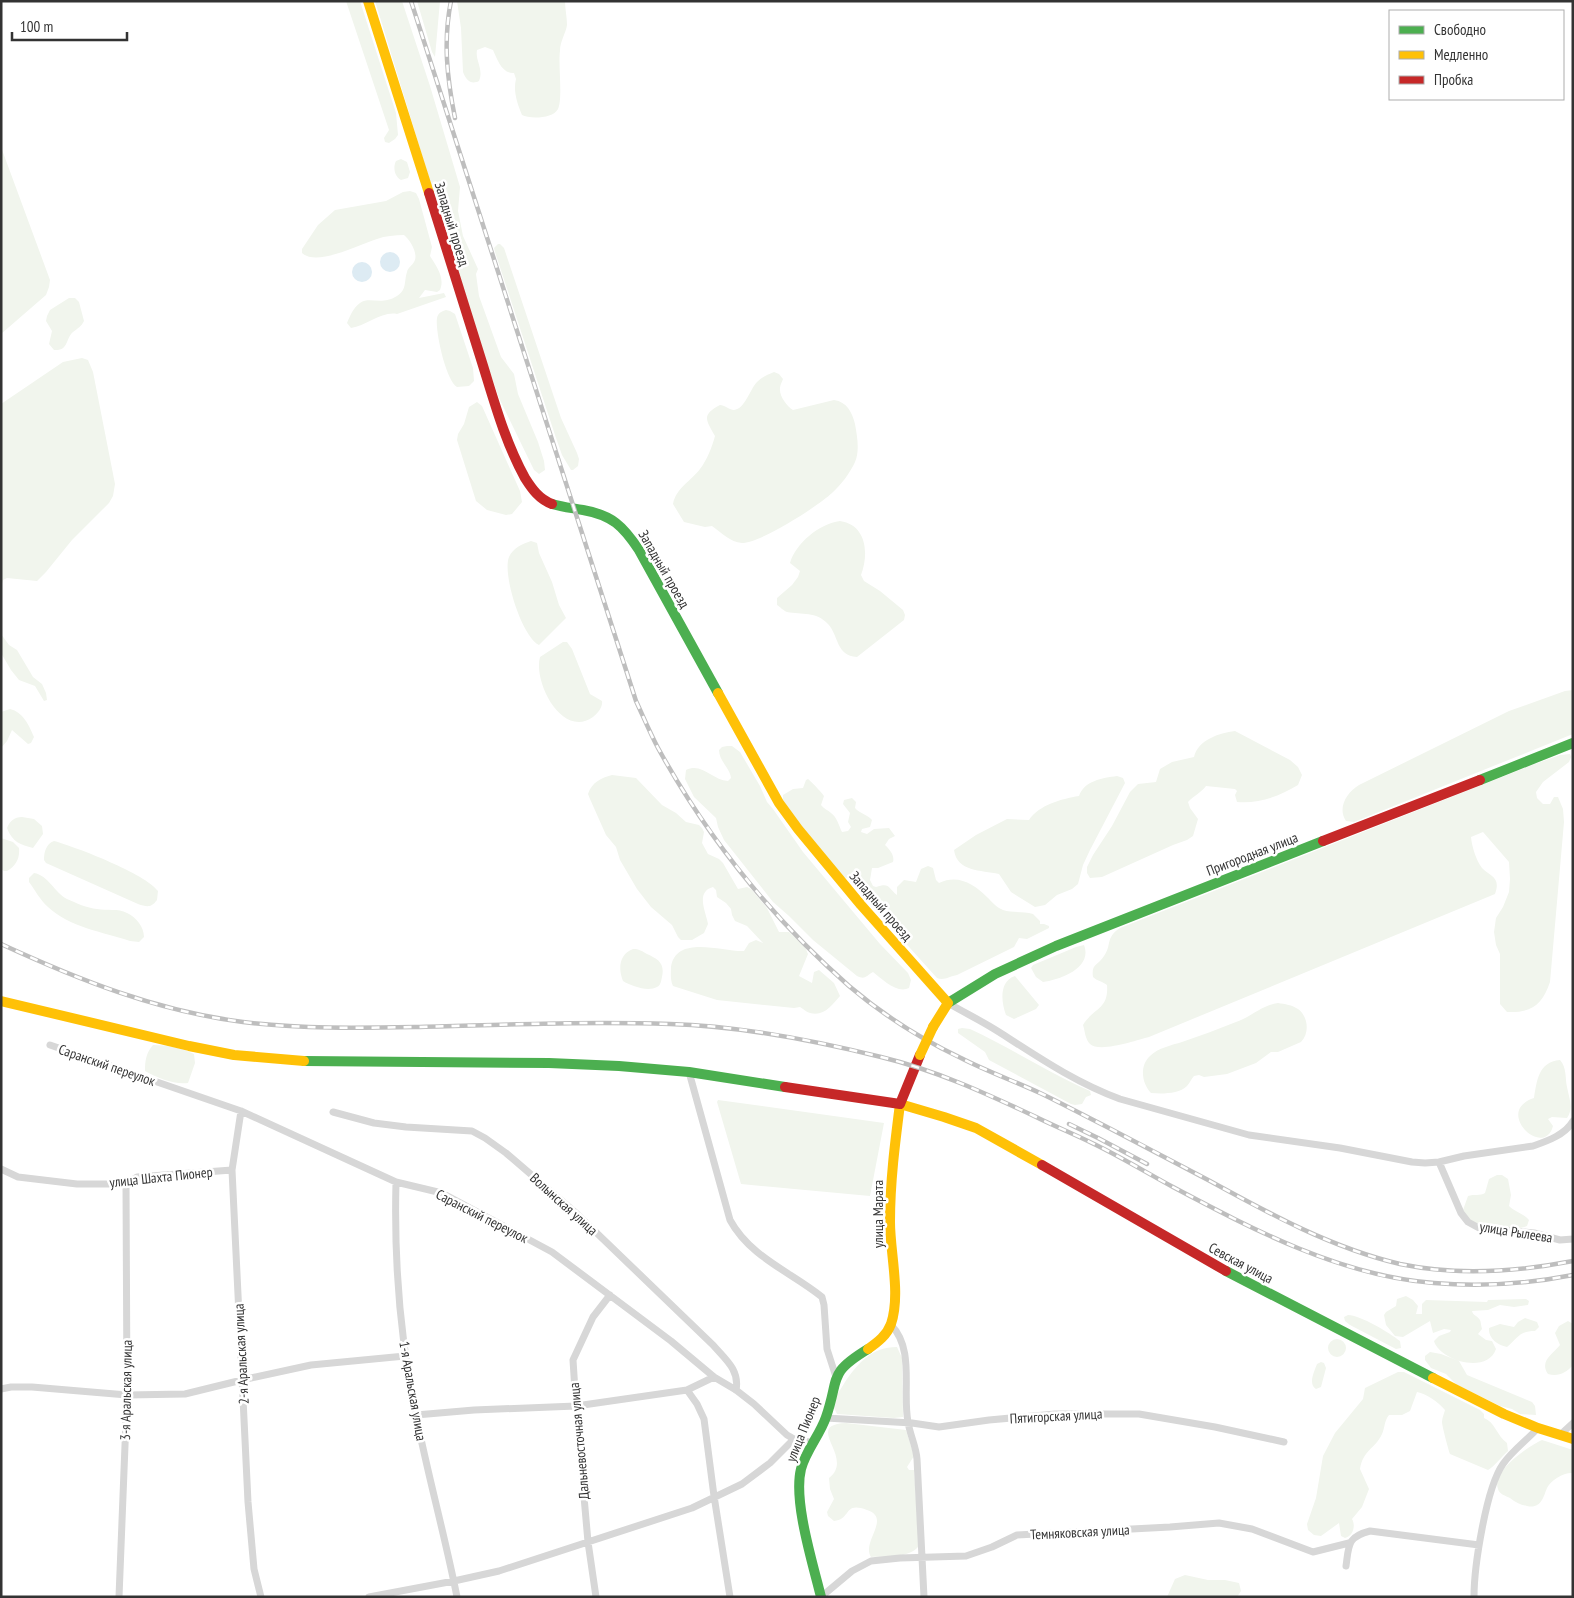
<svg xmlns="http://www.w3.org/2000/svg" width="1574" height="1598" viewBox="0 0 1574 1598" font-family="'PT Sans Narrow',sans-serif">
<rect width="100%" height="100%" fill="#fff"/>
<path fill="#f1f5ed" d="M346 1H360L396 113 398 135 395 139 389 143 385 142 384 138 389 130Z
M375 1H402L430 86 460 187 458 211 463 236 478 269 476 274 479 296 501 357 514 374 518 394 538 442 544 461 545 470 539 474 534 470 499 398 476 332Z
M417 1H440L435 57 432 52Z
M457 1H565C565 9 567 17 567 25 566 33 560 41 560 51 558 65 563 98 558 109 553 119 529 119 522 115 517 103 513 91 516 79L514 73C502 74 497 59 493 50L485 47 477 50C475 61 484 69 479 81 471 85 466 80 463 72L461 28Z
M1 147 50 280 49 287 46 295 1 334Z
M401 159 407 162 410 172 408 178 401 180C394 176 393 167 396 161Z
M410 191 416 193 419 199 432 247 430 256C437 267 445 278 440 290L437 292 425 290 419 298 444 293 446 297 397 314C382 311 366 326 351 328L347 323C350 316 353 308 360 303 370 296 381 306 397 296 407 290 404 281 407 272 408 267 412 266 414 262 419 254 410 240 404 235 395 235 385 236 377 239 360 244 317 267 302 253V249L318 225 335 210 386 201 403 192Z
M498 244H500L504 248 561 418 577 453 579 459 578 466 573 470H571L562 455 555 435 495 252 494 248Z
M69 298H75L79 302 84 321C81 327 78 328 73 332 65 339 69 351 54 350L49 344 52 331 46 321 47 316 50 310Z
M446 310 450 311 455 314 473 368 474 381 469 386 457 387C446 381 435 331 437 318 438 313 442 311 446 310Z
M82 358 88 360 93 372 115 484 113 496 109 503 72 540 46 572 37 581 7 578 3 580 1 588V404L63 362Z
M774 372 779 374 783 379C782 382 780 385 780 388 779 396 787 406 793 410L834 400C847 402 852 412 855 424 857 435 860 451 855 462 850 473 841 485 832 493 818 506 761 543 742 543 730 542 722 533 712 526L705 527 684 522 673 504C676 488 691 481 700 469 707 460 712 447 715 436 706 420 701 415 720 405 724 405 730 410 734 410 745 409 750 389 757 382 762 377 767 375 774 372Z
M477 402 482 406 520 491 522 502 512 514 506 515 487 510 476 501 457 440 458 434 464 424 469 407Z
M840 521C867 525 869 554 861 575L864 581 880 591 903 610 905 615 904 620 857 657C836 656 839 636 828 624 816 611 802 615 787 612 784 611 780 607 777 605V598L792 585 798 577 800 571 790 563C796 543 819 524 840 521Z
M531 541 537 543 539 553 552 582 559 605 566 618 539 645C522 637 502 574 509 557 513 548 522 544 531 541Z
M1 634 9 645 17 650 33 677 42 684 46 693 47 700 44 701 35 686 19 680 11 670 1 653Z
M563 642H567L572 649 590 694 602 701C603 707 598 713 593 717 562 739 533 682 540 657Z
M1573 690V734L1354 822 1346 821C1337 808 1347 792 1359 785L1509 711 1565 691Z
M10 709C23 712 29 725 34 737L31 743 28 744 12 730 7 741 1 748V712Z
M1235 731 1290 760 1298 767 1302 775 1298 785C1280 796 1259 804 1237 802L1235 795 1237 791 1235 789 1206 786C1201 793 1193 796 1188 802L1190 808 1198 819 1193 836 1187 840 1173 845 1102 877 1090 878 1087 873V867L1093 855 1112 826 1130 792 1138 784 1156 782 1160 769 1172 762 1194 757C1198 740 1219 733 1235 731Z
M727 746H732L740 752 760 786 767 802 773 809 803 852 880 944 908 973 911 980 909 988C897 994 882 979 873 972 866 976 865 980 857 976L813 940 789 916 773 902 724 840 718 827 716 818 694 797 685 779 686 770C702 762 712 780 728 781L731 778C730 768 719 761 719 750L722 747Z
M1570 754 1571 757 1569 762 1543 782 1536 792 1537 798 1543 804H1550L1554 797H1558L1563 809 1564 822 1550 982C1542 1005 1532 1013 1507 1012L1500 1004V954L1496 945 1494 932 1496 918 1503 907 1509 892 1510 879 1509 862 1483 832 1471 837C1472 847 1476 860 1482 868 1491 877 1501 877 1495 894L1149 1037C1137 1040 1100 1053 1090 1044 1085 1039 1085 1031 1083 1025 1093 1008 1109 1010 1107 985 1102 981 1097 981 1093 977 1091 963 1098 966 1104 956 1112 945 1105 938 1120 928L1535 764 1560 755Z
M612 775 636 778 662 805 676 813 686 822 699 825 702 828 704 832 702 843 708 854 719 859 723 863 738 889 747 887 751 889 767 908 779 932H789L805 947 808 954 799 976 812 983 814 972 819 970 834 983 840 996C832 1005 824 1017 810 1013 806 1012 804 1009 800 1007L794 1008 717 1000 673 986C670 980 671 973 671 967 676 934 723 952 744 951L749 943 756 940 763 943 747 926 735 921 732 915 731 909 726 903 717 897 716 890 713 887C695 892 706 912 708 924L704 933 692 940H681L678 937 672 925 651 907 637 889 620 860 616 847 606 835 590 799 588 794C592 782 601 778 612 775Z
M1117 776 1123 778 1125 783 1090 850 1083 865 1078 884 1072 889 1057 895 1045 905 1035 907 1011 892 999 874C981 870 957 872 954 850L976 835 1007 819 1029 820C1039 805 1061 799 1079 796 1084 781 1102 778 1117 776Z
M808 779C811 781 823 794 824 796L821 805C824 809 828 810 831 813 837 817 839 826 842 832L848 831 851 827 848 822 850 813 843 804 844 800 852 798 856 802 855 808C860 814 867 814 872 820L870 827 862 829 861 832 867 834 874 829 889 828 895 836 889 839 885 845C889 849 895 855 893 862L878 868H872L870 880 873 886 876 887C890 882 888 888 897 895V887L904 880 916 882 921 869 928 866 933 868 936 880 939 883C958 874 974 884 987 897 992 902 996 907 1003 910 1012 913 1024 911 1033 914L1040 921V924H1044L1049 926V928L1027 939 1019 938 1014 947 957 975C950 976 944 981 937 978L855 887 852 881 840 875 789 810 783 800V795L793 789 803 788 806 780Z
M22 817 34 819 42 826 43 834 33 848C21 845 12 842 7 828 10 821 14 817 22 817Z
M1 838 13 842 19 848C20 858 16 866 7 871H4L1 869Z
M54 841C76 847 146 874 158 891L157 900C151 908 147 907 138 904L46 863 44 860C44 852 46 844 54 841Z
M34 873C48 875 55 893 67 899 76 903 87 908 97 909 107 911 118 908 127 913 136 917 144 927 144 937L139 942 130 941C103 932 69 927 48 907 40 900 35 890 29 882V878Z
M1084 945C1093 968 1060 980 1043 982L1036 977 1031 968 1033 965 1076 947Z
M633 949C639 949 642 951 647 954 658 959 665 963 662 977 661 981 661 985 657 987 648 992 631 986 623 981 618 969 619 954 633 949Z
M1015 976 1039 1005 1036 1009 1014 1019 1006 1015C1001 1002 999 981 1015 976Z
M1278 1003C1285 1004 1292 1005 1298 1009 1308 1016 1310 1033 1301 1042L1278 1052H1271L1256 1063 1227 1074 1204 1077 1199 1075 1194 1076C1191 1079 1190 1083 1187 1086 1179 1094 1162 1094 1151 1093 1142 1084 1139 1066 1150 1056 1158 1048 1172 1045 1182 1042 1200 1036 1218 1029 1236 1022 1251 1017 1262 1005 1278 1003Z
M962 1028 970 1029C1011 1048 1049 1073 1090 1091L1091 1095 1086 1097 1082 1104 1075 1105 1071 1104 989 1060 985 1052 958 1033V1029Z
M153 1045C167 1045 182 1048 194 1054L195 1063 188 1083C175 1085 157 1078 145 1071 145 1061 146 1053 153 1045Z
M1560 1060C1567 1068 1565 1078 1567 1087 1569 1098 1574 1108 1567 1118L1552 1117 1548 1119 1553 1126C1544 1160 1493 1111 1534 1098 1537 1081 1538 1062 1560 1060Z
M718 1100 884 1123 870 1196 741 1184 717 1102Z
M1497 1175H1502L1508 1179 1511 1195 1509 1206C1515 1212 1523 1213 1529 1220L1527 1226C1518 1231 1483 1227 1473 1222 1468 1219 1466 1215 1463 1210L1468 1196C1474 1194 1480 1196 1485 1193L1489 1179Z
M1406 1296 1413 1300 1418 1306 1416 1314H1422V1304L1426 1300 1487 1302 1488 1300 1526 1299 1529 1301 1528 1305 1514 1307 1500 1305 1488 1310 1472 1311C1473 1316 1477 1315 1480 1320 1481 1322 1481 1326 1482 1329L1478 1334 1486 1340 1492 1341 1496 1349C1487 1375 1439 1360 1434 1341L1439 1336 1450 1332 1451 1330 1444 1329 1433 1333 1430 1321 1403 1337 1395 1336 1386 1325 1384 1315 1386 1312 1396 1306 1397 1299Z
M1348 1315C1360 1315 1390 1333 1400 1341L1401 1348 1396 1349 1350 1325 1345 1321 1344 1317Z
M1525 1318 1537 1322 1539 1327 1535 1331C1519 1331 1518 1338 1507 1347 1497 1345 1488 1338 1489 1328L1500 1324 1514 1327 1518 1322Z
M1568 1321 1573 1324V1365C1566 1373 1558 1377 1548 1374 1539 1361 1553 1354 1560 1345L1555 1333 1559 1326Z
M1328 1348a9 9 0 1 1 18 0a9 9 0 1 1-18 0Z
M897 1347 902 1358 903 1417 894 1418 837 1414 833 1406C834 1396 840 1391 845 1382 858 1363 872 1347 897 1347Z
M1430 1352 1441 1354 1459 1361 1467 1375 1532 1402 1535 1406 1536 1415 1520 1414 1512 1409 1500 1406 1456 1384 1446 1374 1431 1368 1425 1360V1356Z
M1321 1362 1324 1363 1326 1368 1321 1387 1316 1389C1308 1384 1314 1372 1317 1364Z
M1398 1372H1404L1480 1410 1484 1414V1418C1495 1422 1497 1436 1507 1443L1508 1451C1502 1456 1494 1467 1488 1470L1450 1454C1449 1452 1442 1426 1442 1422 1442 1418 1444 1414 1445 1410 1438 1402 1427 1394 1417 1392L1410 1411 1402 1415H1389C1384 1421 1385 1428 1382 1434 1375 1449 1363 1450 1360 1469L1369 1489 1362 1507 1352 1519C1356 1526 1353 1536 1345 1538L1341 1536 1339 1523 1321 1536 1314 1535 1308 1530 1307 1524 1316 1498 1323 1456 1335 1433 1363 1399 1365 1388Z
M846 1423 906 1430 914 1456 907 1467 909 1470H914L919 1546C908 1559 886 1556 871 1557 861 1542 892 1518 867 1510 843 1501 852 1519 834 1521L828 1516 827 1512 834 1499 830 1489 829 1478C856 1457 802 1425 846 1423Z
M1542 1440 1573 1450V1473C1564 1472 1551 1480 1547 1488 1543 1498 1541 1509 1527 1506 1521 1505 1515 1502 1510 1498 1506 1496 1499 1494 1498 1489 1491 1471 1529 1446 1542 1440Z
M1185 1575 1208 1580H1225L1239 1583 1241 1591 1237 1597H1167L1175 1579Z"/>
<path fill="#ddebf3" d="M380 262a10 10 0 1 1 20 0a10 10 0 1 1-20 0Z
M352 272a10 10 0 1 1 20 0a10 10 0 1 1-20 0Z"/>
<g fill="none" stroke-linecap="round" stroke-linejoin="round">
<path stroke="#d7d7d7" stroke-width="7" d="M948 1003C965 1013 982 1021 999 1032 1038 1057 1076 1083 1120 1099L1249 1135 1340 1148 1412 1162 1425 1163 1439 1162 1464 1156 1533 1146C1547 1141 1565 1135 1573 1121
M50 1045 241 1111 396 1182 442 1193 552 1252 671 1341 714 1377 736 1390 754 1404 787 1435 794 1439 814 1443
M689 1072 730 1220C750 1257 791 1272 822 1297L824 1305 827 1349 836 1377
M241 1111 232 1170 248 1502 254 1569 261 1597
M333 1112 374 1123 406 1127 472 1131 485 1138 506 1153 577 1214 713 1345C725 1359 740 1370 736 1390
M1439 1162 1461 1213 1468 1222 1479 1228 1534 1233 1560 1240 1573 1239
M1 1169 18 1177 77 1184H126L137 1177 232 1170
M396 1182C394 1259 400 1339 416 1415 428 1476 445 1536 457 1597
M891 1325C915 1349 902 1391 908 1422 910 1435 916 1446 917 1459L924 1597
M1 1389 11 1387H32L127 1395 185 1394 242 1380 311 1365 405 1356
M687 1390 697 1404 704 1419 714 1496 730 1597
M416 1415 474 1410 576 1406 687 1390 714 1377
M826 1418 912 1423 939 1427 989 1420 1055 1414H1139L1215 1427 1284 1442
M1560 1435 1573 1423
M1346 1566C1349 1545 1347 1537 1370 1531L1479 1545
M119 1597 127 1395 126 1184
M369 1597 454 1581 499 1571 692 1508 742 1484 770 1463 794 1439
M596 1597 588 1542 576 1406 573 1360 593 1317 610 1295
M821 1597 852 1571 871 1561 900 1558 966 1556 992 1547 1017 1535 1170 1527 1219 1523 1252 1529 1313 1552 1349 1543
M1474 1597C1474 1567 1486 1488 1503 1464 1512 1451 1527 1440 1538 1428"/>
<path stroke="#4caf50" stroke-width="10" d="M552 504C562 507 572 508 583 510 612 515 623 526 639 550L718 693
M1480 780 1573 743
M948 1003 995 974 1056 946 1323 841
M304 1061 549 1063 619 1066 689 1072 785 1087
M1226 1271 1433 1378
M821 1597C813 1564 793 1501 801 1469 806 1450 820 1435 826 1417 840 1377 827 1374 868 1349"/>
<path stroke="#ffc107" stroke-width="10" d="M368 1 429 193
M718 693 779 803 798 829 861 905 948 1003 933 1027
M1 1001 189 1046 234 1055 304 1061
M868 1349C878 1342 887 1335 891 1324 901 1294 890 1253 890 1222 890 1182 895 1143 900 1104L944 1117 976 1128 1042 1165
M1433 1378 1504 1414 1538 1428 1573 1439"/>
<path stroke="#c62828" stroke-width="10" d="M429 193C446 247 463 302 480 356 493 397 504 440 525 478 532 489 539 499 552 504
M1323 841 1480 780
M785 1087 900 1104 920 1055
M1042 1165 1226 1271"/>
<g stroke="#bebebe" stroke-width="4.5">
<path id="rail" d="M411 1 636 701C643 716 650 733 658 748 707 837 773 919 849 986 883 1015 921 1039 961 1058 986 1071 1014 1081 1040 1093 1063 1104 1085 1116 1107 1127 1142 1145 1176 1163 1210 1181 1270 1214 1332 1248 1400 1264 1457 1276 1516 1272 1573 1261
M451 1C443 41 447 78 455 118
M1 944C79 980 157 1011 243 1022 300 1029 358 1028 415 1027 500 1025 585 1021 670 1024 741 1026 812 1040 881 1057 935 1070 985 1093 1034 1116 1054 1126 1074 1134 1094 1144 1121 1157 1147 1173 1173 1187 1254 1230 1341 1276 1434 1283 1480 1287 1527 1284 1573 1275
M1069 1124 1098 1138 1147 1164"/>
</g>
<use href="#rail" stroke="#fff" stroke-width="2.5" stroke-dasharray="8" stroke-linecap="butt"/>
<path stroke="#ffc107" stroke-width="10" d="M920 1055 933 1027"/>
</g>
<g text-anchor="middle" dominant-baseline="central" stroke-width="5" stroke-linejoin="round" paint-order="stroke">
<g font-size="14" fill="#333" stroke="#fff">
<text transform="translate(452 224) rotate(73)">Западный проезд</text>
<text transform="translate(664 569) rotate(60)">Западный проезд</text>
<text transform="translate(1252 854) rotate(-21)">Пригородная улица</text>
<text transform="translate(881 906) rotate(49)">Западный проезд</text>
<text transform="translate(107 1065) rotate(19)">Саранский переулок</text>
<text transform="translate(161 1177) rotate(-6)">улица Шахта Пионер</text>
<text transform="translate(564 1204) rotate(42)">Волынская улица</text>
<text transform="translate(878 1214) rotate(-90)">улица Марата</text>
<text transform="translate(482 1216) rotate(27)">Саранский переулок</text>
<text transform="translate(1516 1232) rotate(9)">улица Рылеева</text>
<text transform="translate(1241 1263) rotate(28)">Севская улица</text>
<text transform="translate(241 1354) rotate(-93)">2-я Аральская улица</text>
<text transform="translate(126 1390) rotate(-89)">3-я Аральская улица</text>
<text transform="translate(413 1391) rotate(80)">1-я Аральская улица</text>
<text transform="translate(1056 1416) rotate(-3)">Пятигорская улица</text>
<text transform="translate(803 1429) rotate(-68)">улица Пионер</text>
<text transform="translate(579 1441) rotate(-95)">Дальневосточная улица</text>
<text transform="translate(1080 1532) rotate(-3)">Темняковская улица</text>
</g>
</g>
<rect width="1574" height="1598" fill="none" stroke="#333333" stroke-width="5"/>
<rect x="1389" y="10" width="175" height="90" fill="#ffffff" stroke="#adadad"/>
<rect x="1399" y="26" width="25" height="8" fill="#4caf50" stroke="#adadad"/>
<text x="1434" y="35" font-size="15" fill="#333333">Свободно</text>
<rect x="1399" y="51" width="25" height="8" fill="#ffc107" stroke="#adadad"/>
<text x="1434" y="60" font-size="15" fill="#333333">Медленно</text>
<rect x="1399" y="76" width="25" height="8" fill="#c62828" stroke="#adadad"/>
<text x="1434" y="85" font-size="15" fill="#333333">Пробка</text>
<path d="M12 32v8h115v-8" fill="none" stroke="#333333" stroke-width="2.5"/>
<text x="20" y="32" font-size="15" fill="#333333" stroke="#ffffff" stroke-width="4" paint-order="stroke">100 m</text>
</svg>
